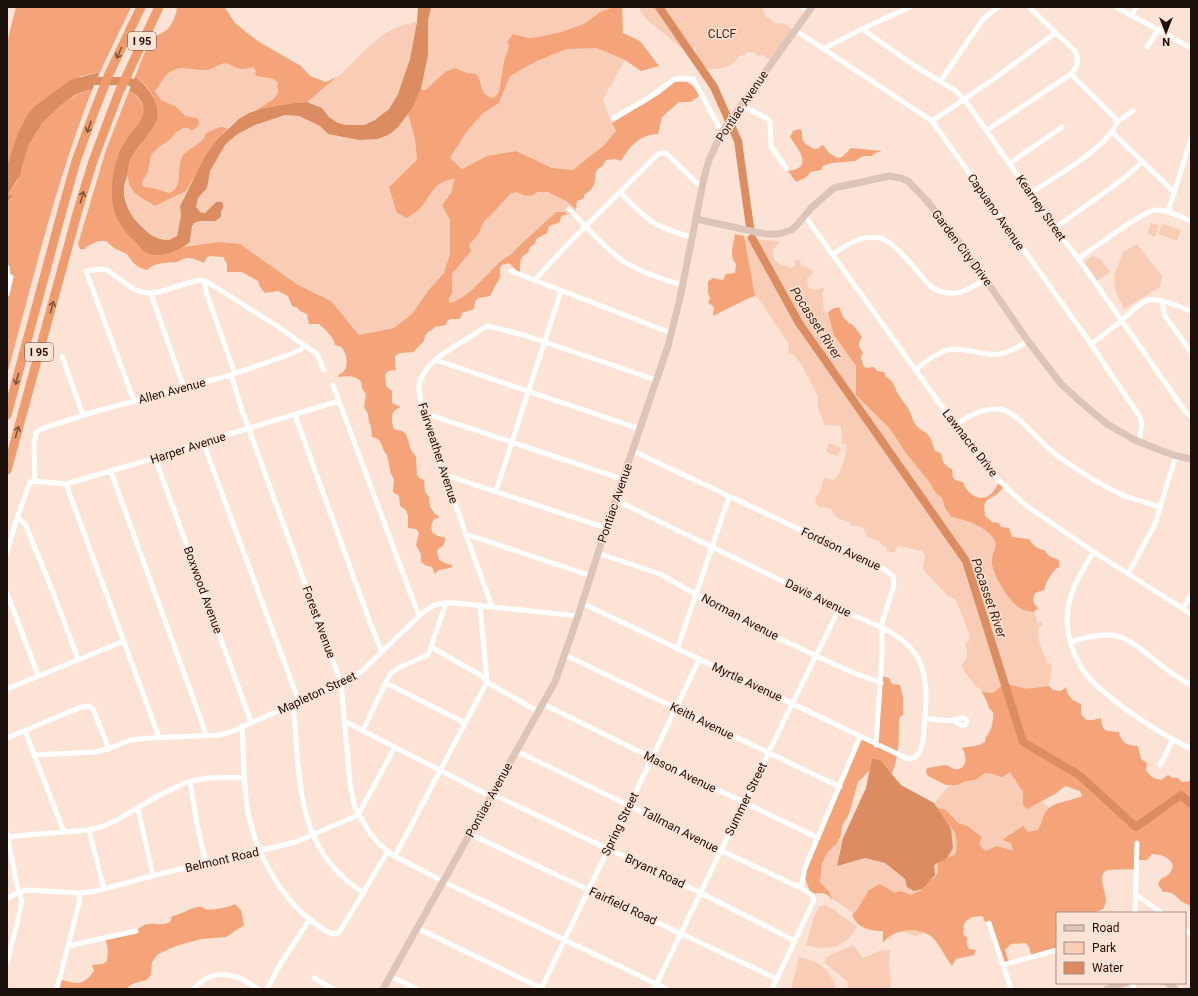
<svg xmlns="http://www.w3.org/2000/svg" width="1198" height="996" viewBox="0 0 1198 996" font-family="Roboto,sans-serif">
<rect width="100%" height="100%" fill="#fde3d5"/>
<path fill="#f8ccb5" d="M431 7H613L600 12 584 24 561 32 538 37 528 38 509 45 508 50 504 61 499 92 494 98C478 95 484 84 476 74L467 73 455 68 445 72 427 89 423 90 421 89 428 55V21Z
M637 7H758L763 9 766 17 771 19 774 23 785 24 794 30 771 61 763 55 757 56 755 52H747L745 55 739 56C732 69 713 72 700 66L696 57V45L689 54 645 18 639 8Z
M417 22C410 60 401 132 346 125 340 124 334 121 329 117 326 115 325 110 322 108 318 105 312 104 307 102 319 92 331 83 343 72 365 51 384 26 417 22Z
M597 48 625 60 603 99 609 117 616 131C603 146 589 158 573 170L552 168 516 151 487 156 462 169 450 158 465 134 482 114 499 103 510 76 537 61 567 49Z
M222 64H229L240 69 253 67 256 71 257 76 274 79 278 83V93C266 110 243 114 228 128L220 127 206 133C203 145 188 147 183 157 176 169 184 187 169 193L153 188 144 187 142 184 143 180 148 172 151 155 159 147 171 139 175 133 183 128H188L189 117 175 106 161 100 155 91 156 88 161 84 166 76 173 70 186 68 207 70Z
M408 114 415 139 417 160 389 187 421 207C431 191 437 182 456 177L451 193 442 205 450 219V254L444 273 428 291 412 314 394 328 359 335 331 301 298 285 240 244 184 247 191 240 192 226 194 223 200 221H215L221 215 216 202 205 213 200 212 196 207 198 198 207 188 210 171 225 145 236 135 255 125 285 115 299 116 320 126 328 134 359 140 378 139 398 127Z
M127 176 131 190 155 206 186 191 180 206 181 216 177 236 169 240 153 237 145 231 133 217 129 211 124 190Z
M516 192C520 193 523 195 528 195 534 195 539 191 546 192 556 193 568 203 576 209V213L567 215 565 212H556L517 248C515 252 512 256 508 257 503 260 507 256 503 260 486 272 469 299 449 303V298L452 293V274L470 252 469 246 478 235 484 221 492 214 506 197 510 194Z
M1151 223 1159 225 1155 237 1147 234Z
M1162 224 1181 230 1177 241 1158 234Z
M744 236 752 239 778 241V244C772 248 771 260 779 264 783 266 787 265 791 268L795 266 794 262 799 259 802 266C808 267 812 268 813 274L809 276 807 279 808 287C813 291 818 290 823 287L825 289 822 293 824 311 828 313 834 335 856 366V395L890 429 906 453 930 483 935 492 942 498 945 508 951 517C966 520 994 528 996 546 993 554 991 562 993 571 996 580 1012 605 1021 609 1025 611 1030 611 1034 612L1038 624 1041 621 1042 626 1039 627C1035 637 1043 652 1047 662L1052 665 1049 686C1043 689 1031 690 1025 689 1020 688 1015 684 1010 684 1002 683 1000 690 994 693 983 699 965 674 961 665 968 660 969 652 965 645L969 641 970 636 956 600 947 595 923 569 925 555 922 551 900 546 896 548 895 552H887L886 547 881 544 878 540C865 538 868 536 862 527L852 526 848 521C839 520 834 517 831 508L819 507 815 502 816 496 819 494 824 478 833 480C841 476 848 452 846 444H842L841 426 825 425 818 408V396L802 365 794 355 788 353 789 349 788 343 758 298 755 296Z
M1137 244 1162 276 1160 287 1124 309 1116 292 1114 276 1123 252Z
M1094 255 1096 258 1100 259 1110 272 1097 281 1084 262Z
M829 443 841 448 838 456 826 452Z
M1011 762 1028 792 1063 817 1018 903 916 936 889 927 867 923 822 891 818 868 829 847 843 838 839 854 865 858 885 863 905 879 947 858 951 829 934 803 949 786 968 777Z
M824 905 833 909 857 927C845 947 829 952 806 945L814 917 819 906Z
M853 945 863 958 879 951 890 950 889 964 891 989H847L848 982 825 963V961L827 957Z
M799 957C819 962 830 968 836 989H791Z"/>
<path fill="#f4a478" d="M16 7H131L100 72 81 76 17 135 7 165V43Z
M177 7H224L235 23 259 42 301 66 310 76 326 82 337 77 307 102 294 103 255 112C262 104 283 99 277 86L278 83 274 79 257 76 255 74 256 71 253 67C249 68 244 69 240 69 234 68 229 62 222 64 217 65 213 69 207 70 189 71 175 61 162 81 160 86 157 87 155 91L161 100 175 106 186 116 196 118 199 121V125L192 131 188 128H183L175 133 171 139 159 147 151 155 148 172 143 180 142 184 144 187 153 188 169 193C184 187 176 169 182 157 188 147 203 145 206 133L220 127 228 128 217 139 205 156 198 171 186 191 155 206C148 201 139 197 133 191 130 188 129 183 128 179 120 154 158 135 158 114 158 111 156 108 156 105 153 92 145 84 135 77 140 65 144 52 150 42 153 37 160 34 165 31 171 28 177 14 177 7Z
M613 7H622L623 33 640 41 659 66 641 71 625 60 597 48 567 49 537 61 510 76 499 103 482 114 465 134 450 158 462 169 487 156 516 151 552 168 573 170 604 145 616 131 612 123 660 94 675 82H687L694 87 699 96 691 102H679L662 117 658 134C639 135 630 146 621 161L615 159 606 160 603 165 596 171C595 181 595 189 585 194L583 199 577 201 576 209 566 201 548 192H538L530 196 523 195 516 192 510 194 492 214 484 221 478 235 469 245 471 251 452 274V293L449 298V303C467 300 487 273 500 262 507 255 510 258 517 248L556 212H565L567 215C561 215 561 216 560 222L549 226 547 233 536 239 535 244 530 247 528 253C519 256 520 264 520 272L517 271 509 263 502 265 500 268V277L490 296 478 298 475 302 474 309 462 313 460 319H451L447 321 446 325 434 327 432 330 428 332 425 336 424 341 413 352 400 353 395 356V366L396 370 388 371 385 375 386 386 392 391V403L401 407C399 408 396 409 395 410 390 414 392 425 394 429L402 431 406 434 411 450 416 457 417 475 419 478 424 480 425 492 429 497 430 507 435 514 440 517 433 520C428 535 435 535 446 538L443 546 439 548 437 551 439 560 447 564 452 565 453 566 450 568 439 570 435 574 432 567 425 565 421 562V554L416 545 419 533 416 529 408 528V516L406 510 400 506 399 496 393 492 394 479 391 474 387 455 384 451 380 441 376 438 372 437 371 426 369 422 368 414 364 407 366 394 362 388 361 381C354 375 347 376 338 377L339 374C349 372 348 357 343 349 341 346 338 346 335 345 333 335 326 331 319 324H309L307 314 300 311 298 308 292 306 288 296 278 291 265 293 260 287 258 281 242 272H227V264L223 257 210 256 206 258 204 263C199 260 189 256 183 259 181 260 179 261 177 262 166 263 155 262 147 270 137 268 132 262 127 254L114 248 106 241H98L86 247 85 249H80L78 244 106 150 129 91 134 93 142 104 144 110 143 117 138 125 125 142 120 152 114 170 139 245 142 249 169 253 184 247 219 242 240 244 298 285 331 301 359 335 394 328 412 314 428 291 444 273 450 254V220L442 205 451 193 455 178C434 183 434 190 422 206 418 211 412 214 407 218L397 213 389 187 417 160 415 139 408 114 421 89 423 90 427 89 445 72 455 68 467 73 476 74C484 84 478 95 494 98L499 92 504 61 508 50 509 45 507 42 513 34 528 38 538 37 561 32 584 24 600 12Z
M87 90H92C56 182 33 279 7 375V292L9 277 7 269V203L12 198 9 193C13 187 18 181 20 174 24 165 25 154 29 144 40 119 62 101 87 90Z
M799 129 802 131C801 143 805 144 814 149L819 148 822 145 824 146 829 153 838 158 842 157 851 148 882 151 875 153 872 156H863L855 161 832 163 823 166 821 170 811 172 805 178 796 182 788 171C814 168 799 150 790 137L793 131Z
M735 234 744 236 755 296 749 298 713 316 714 308 712 305 708 303 710 298 708 292V281L711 280 712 278 723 280 726 274 735 273 736 264C728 255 734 245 735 234Z
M839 307 843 317 849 323 853 325 862 337C858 342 858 348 863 352L861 357 863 365 866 368 874 367 877 371 884 372 886 377C895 381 894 389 900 397 903 402 908 407 910 412 912 416 912 420 915 424 919 430 925 431 929 436 932 440 933 446 935 451L941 453C942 461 944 466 952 469L953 478 957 481 963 482C966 493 981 505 992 493 995 490 996 486 999 483L1004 487 996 495 987 500 984 505 985 516 992 522 999 523 1001 527 1009 528 1012 537 1029 539C1032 545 1038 549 1044 550L1049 556 1059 560V567C1051 571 1046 583 1044 590L1035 593C1032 599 1033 605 1038 608L1034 612C1030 611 1025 611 1021 609 1011 604 993 576 992 564 991 557 994 552 996 546 994 528 966 520 951 517L945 508 942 498 935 492 930 483 906 453 890 429 856 395V366L834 335 828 313 832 309Z
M881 676 889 678 892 684 900 685 903 697V715L900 717 899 720C899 740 899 759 890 778L873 767 858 782 849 814 842 826 841 836 837 843 827 853 822 863 820 882 830 893 832 901 829 896 823 893 811 894 804 876 860 738 874 744Z
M1004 684H1009L1026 689 1049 686 1053 690 1061 691 1066 687C1067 696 1072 701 1081 704V714L1086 720H1093L1101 718C1102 732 1106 731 1119 732 1121 743 1128 746 1138 746L1141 759 1147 763 1146 771 1153 778 1161 780 1168 775 1173 778H1178L1182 782 1191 781V906C1188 904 1183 903 1181 901 1176 896 1171 891 1163 892L1158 884C1159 882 1160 880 1161 879 1163 877 1167 877 1169 874 1180 862 1164 854 1152 854L1147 860H1137L1136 869 1107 870C1096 876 1106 891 1106 900 1106 903 1104 907 1103 909L1093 913H1057V950L1032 958 1029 947 1026 943 1011 944 1005 950 1009 963 1003 965 989 925 984 920 983 916 972 917 966 921 964 924 963 934 967 938V945L969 949 976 950 974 955 956 959 952 966C946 958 938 942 932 937 918 926 893 929 883 943V931C871 931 858 929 852 915L857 910 869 890 880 884 895 893C900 889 905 893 911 895L920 891 929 881 934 878 938 873V862C944 858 951 858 956 853 958 834 956 829 940 819L937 808 946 810 958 823 967 826 982 837 979 844 985 851 997 846 1013 851 1011 843 1003 840C1005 837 1018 830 1023 826L1028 832 1038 830C1043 823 1042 815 1048 809 1056 801 1072 801 1082 796L1080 791 1065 786 1055 794 1027 809 1023 805V792L1010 772 1002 777 993 774 985 773 975 780 966 781 957 785H946L928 776 926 772 927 768C932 768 941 765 946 765 949 766 951 768 954 769 968 771 967 756 962 748 971 746 977 747 985 742 986 735 988 736 990 731 992 728 994 715 993 712L989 708C988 702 984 697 982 691 994 696 995 691 1004 684Z
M235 904 241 910 244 925 226 937 201 939 176 946 158 954 152 962 151 975 146 980 132 984 126 989H55L59 979C75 984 83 987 94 971L92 965 103 964 107 961 108 949 105 938C115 936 127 935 136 930 141 928 142 925 149 924 156 923 163 926 170 922L172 916C181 915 192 906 202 907 203 907 204 909 205 909 211 911 230 907 235 904Z"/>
<path fill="#db8d61" d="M418 7H431L428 21V55L421 89 411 110 398 127 390 134 378 139 359 140 328 134 320 126 299 116 285 115 255 125 236 135 225 145 210 171 207 188 198 198 196 207 200 212 205 213 216 202H221L223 203V208L221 211V217L215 221H200L194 223 192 226 190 242C179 251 161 259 147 253 142 251 140 246 136 242 119 227 111 213 112 189 112 177 115 162 120 151 123 144 127 138 132 132 139 123 149 113 140 100 137 95 134 93 129 91L135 77C147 86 157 98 158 114 158 128 137 146 131 158 128 164 128 170 127 176 126 180 124 184 124 188 123 199 129 213 136 221 148 233 152 239 169 240L177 236 181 216 180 206 205 156 217 139 239 119 249 113 261 109 294 103 307 102 322 108 329 117 338 123 346 125H364L375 120 389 109 398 94 410 59 417 22Z
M100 72 92 90H87L75 95 61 105 42 123 29 144 20 175 9 193 10 195 13 196 7 203V165L17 135 28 114 34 107 70 80Z
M872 759 880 760 901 785 934 803 951 829 953 848 947 858 934 865 935 875 922 889 914 891 907 887 905 879 885 863 865 858 837 866 843 838 866 788Z"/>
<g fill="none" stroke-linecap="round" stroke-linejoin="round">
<path stroke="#db8d61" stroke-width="8" d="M659 7 714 87 738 141 750 227
M87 81H129L141 89
M752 238 799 323 966 561 1023 742 1079 775 1136 827 1181 795 1191 804"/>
<path stroke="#fff" stroke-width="5" d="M802 7 809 11
M1116 7 1191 48
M1131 15 1137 7
M862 29 915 66 956 91 964 99 1055 228 1085 268 1185 411 1191 417
M795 30 932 121 1091 344 1140 417 1142 425 1139 442
M1147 47 1159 29
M823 49 862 29 910 7
M940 82 983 19 998 7
M741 105 768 119 770 123 771 146 786 168
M614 118 650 97 673 80 680 78 693 79 696 84 722 132
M932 121 998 76 1055 33
M1117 122 1133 111
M987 130 1068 76C1077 69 1080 62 1075 51L1029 7
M1112 132 1173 191
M1010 163 1062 127
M620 192C631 203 642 216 656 224 667 230 680 234 692 237
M1031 193C1054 177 1108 148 1117 122L1114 117 1071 74
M569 209C586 226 605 249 625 262 642 273 663 279 682 285
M1168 212 1191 139
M805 216 955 425 992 474 1024 504 1094 552 1191 614
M1055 228 1123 179 1142 162
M833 254C841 249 849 243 858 240 866 237 877 236 885 240 899 247 920 275 931 287 953 300 967 291 986 279
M1078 259C1091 250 1144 210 1156 210 1167 209 1180 217 1191 221
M7 267 8 276 11 277 7 294
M511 271 671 333
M535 280 565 247 658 154 664 153 668 155 702 188
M206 281 205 283 206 292 235 374
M151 294 184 388
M1162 301 1165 316 1191 352
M1091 344 1119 323 1122 320C1129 314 1137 305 1146 301 1157 296 1180 307 1191 311
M62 356 83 415
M436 360 640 429
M915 370C924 363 933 355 944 351 963 345 981 357 1000 354 1011 352 1019 346 1028 341
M231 375 242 410 341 683 350 784 355 808 370 833 379 844 391 854 444 882 667 989
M333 385 419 616
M134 401 86 271 100 269 107 270 135 290 147 293 159 292 198 280 206 281 277 326 317 354 324 370
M424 413 622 479
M295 415 371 625 382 652
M955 425C969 416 985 406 1003 410 1016 414 1024 425 1034 434 1042 442 1050 450 1059 457 1079 471 1102 486 1125 496 1136 500 1148 503 1160 507
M203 442 299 702
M633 451 884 569 893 576 894 585 882 623V656L876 745
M155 458 251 722
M111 472 200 717 206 735
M445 475 606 528
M35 481 34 444 36 433 41 429 90 413 231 375 288 355 300 350 304 345
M66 484 159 737
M496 491 561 291
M17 518 23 522 26 526 53 592 78 659
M466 534 591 576
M1094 552C1083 569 1072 586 1068 607 1064 633 1074 663 1093 682 1098 687 1104 692 1109 696 1134 717 1162 734 1191 749
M7 553 17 518 30 482 35 481 66 484 155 458 203 442 339 401
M598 553 660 574 744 622 849 671 881 683
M1128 574 1155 524 1176 455
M7 593 38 675
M582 603 908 759C923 759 923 740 924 728 926 703 930 674 914 652 896 629 864 621 839 609 765 572 690 537 616 500
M492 607 424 417C424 407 418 397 419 386 422 364 449 350 467 339 474 335 480 329 488 326L527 336 656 380
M1183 608 1191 595
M1070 642C1084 638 1101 633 1116 636 1135 640 1154 661 1170 672 1177 677 1184 681 1191 685
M431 647 482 676 487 682 539 712
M677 650 729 497
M565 655 840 787
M386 683 465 723
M7 689 124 641
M543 704 652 758 818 838
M293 705C301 777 293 849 364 893
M925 718C934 719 946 722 954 720 959 719 961 716 966 719L967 722 965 725H961L954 720
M344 721 490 796
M242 726C244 755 243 784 248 812 257 859 288 912 332 934L339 933 388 851
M363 730 390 674 400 667 428 655 446 603
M25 731 64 832
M7 738 81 707 89 706 93 709 109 749
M516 751C611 796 705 844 801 888
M35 755 95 752 108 749 130 740 150 738 220 735 233 731 350 679 362 671 419 616C432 605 437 602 455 603L578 616
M1160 765 1173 740
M190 781 197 824 206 864
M492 794 701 893 795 941
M138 809 153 876
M89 830 104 889
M7 833 17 886 22 901 19 915 7 963
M470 834 777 979
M7 838 15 836 89 830 104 826 117 820 156 797 187 782 207 778 244 777
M395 856 487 682 480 606
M1136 895 1162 913
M7 899 19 892 29 890 80 893 96 891 160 874 296 842 358 815 395 747
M1135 913 1137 843
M989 923 1011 989
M417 928 543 989
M1185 930 1191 934
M68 946 136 931
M1003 965 1057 950
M390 976 417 989
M314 978 333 989
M1133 983 1134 989
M57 989 79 903 80 893
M194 989C204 976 221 971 236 977 244 979 251 985 258 989
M267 989 281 963 310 919
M541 989 699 660
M654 989 792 704 839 609
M772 989 814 900 812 895 801 888 805 868 860 737"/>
<path stroke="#dcc4b9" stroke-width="7" d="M696 219 765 234H779L791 230 796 226 812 207 834 188 889 176 901 178 908 181 928 202 965 250 1028 341 1061 384 1082 403 1107 424 1133 439 1147 445 1173 455 1191 459
M1167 983 1175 989
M383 989 555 682 578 616 606 528 668 346 680 298 704 178 709 160 722 132 812 7
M1107 989 1125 983"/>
<path stroke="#ee9b6e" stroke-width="9" d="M7 415 62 211 76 161 94 112 109 74 141 7
M7 470 78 210 93 161 119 92 159 7"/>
</g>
<defs><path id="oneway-shaft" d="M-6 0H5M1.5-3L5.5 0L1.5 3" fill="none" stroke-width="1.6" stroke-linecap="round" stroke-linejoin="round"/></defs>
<g stroke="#84563c">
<use href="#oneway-shaft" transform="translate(119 53) rotate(114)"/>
<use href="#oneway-shaft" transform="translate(89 127) rotate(110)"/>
<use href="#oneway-shaft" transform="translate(82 197) rotate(-74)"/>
<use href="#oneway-shaft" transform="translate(52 307) rotate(-75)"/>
<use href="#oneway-shaft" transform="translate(17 379) rotate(105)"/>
<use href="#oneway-shaft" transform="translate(17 432) rotate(-75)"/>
</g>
<g text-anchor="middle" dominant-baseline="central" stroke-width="3" stroke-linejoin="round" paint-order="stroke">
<g fill="#fde3d5" stroke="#5f4f48" stroke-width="1">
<rect x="128" y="32" width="28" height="18" rx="3"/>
<rect x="25" y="343" width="28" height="18" rx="3"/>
</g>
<g font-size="11" font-weight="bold" fill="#1b100b">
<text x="142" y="41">I 95</text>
<text x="39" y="352">I 95</text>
</g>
<g font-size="12" fill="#422210" stroke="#fde3d5">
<text x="722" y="34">CLCF</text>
</g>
<g font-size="12" fill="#1b100b" stroke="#fde3d5">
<text transform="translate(742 106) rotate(-56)">Pontiac Avenue</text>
<text transform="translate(1041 208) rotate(55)">Kearney Street</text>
<text transform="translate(996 212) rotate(55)">Capuano Avenue</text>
<text transform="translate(962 248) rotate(53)">Garden City Drive</text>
<text transform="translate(172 391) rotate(-15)">Allen Avenue</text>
<text transform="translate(970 443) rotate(52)">Lawnacre Drive</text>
<text transform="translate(188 448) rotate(-18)">Harper Avenue</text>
<text transform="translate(438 453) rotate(72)">Fairweather Avenue</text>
<text transform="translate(615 503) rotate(-71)">Pontiac Avenue</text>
<text transform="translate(841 549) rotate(25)">Fordson Avenue</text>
<text transform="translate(203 590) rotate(70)">Boxwood Avenue</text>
<text transform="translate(818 598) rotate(26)">Davis Avenue</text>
<text transform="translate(740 617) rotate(28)">Norman Avenue</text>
<text transform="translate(319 622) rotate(70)">Forest Avenue</text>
<text transform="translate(747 682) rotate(25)">Myrtle Avenue</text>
<text transform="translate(317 693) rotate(-25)">Mapleton Street</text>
<text transform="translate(702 721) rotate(26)">Keith Avenue</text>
<text transform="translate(680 772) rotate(26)">Mason Avenue</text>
<text transform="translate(746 799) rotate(-64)">Summer Street</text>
<text transform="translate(489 800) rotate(-61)">Pontiac Avenue</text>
<text transform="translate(620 824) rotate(-64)">Spring Street</text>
<text transform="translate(680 830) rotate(27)">Tallman Avenue</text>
<text transform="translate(222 860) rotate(-13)">Belmont Road</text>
<text transform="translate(655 871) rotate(25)">Bryant Road</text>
<text transform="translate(623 906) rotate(25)">Fairfield Road</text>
</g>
<g font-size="13" font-style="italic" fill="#452512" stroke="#fde3d5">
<text transform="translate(816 323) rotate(57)">Pocasset River</text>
<text transform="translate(989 598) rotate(71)">Pocasset River</text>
</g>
</g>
<rect width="1198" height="996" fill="none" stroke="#1b100b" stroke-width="16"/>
<rect x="1056" y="912" width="130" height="72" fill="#fde3d5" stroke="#a38f84"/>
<rect x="1064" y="925" width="20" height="6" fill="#dcc4b9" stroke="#a38f84"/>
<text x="1092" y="932" font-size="12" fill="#1b100b">Road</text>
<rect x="1064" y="942" width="20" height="12" fill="#f8ccb5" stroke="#a38f84"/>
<text x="1092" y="952" font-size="12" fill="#1b100b">Park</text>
<rect x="1064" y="962" width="20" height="12" fill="#db8d61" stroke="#a38f84"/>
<text x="1092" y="972" font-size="12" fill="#1b100b">Water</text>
<g transform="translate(1166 32) rotate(180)" stroke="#fde3d5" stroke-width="3" paint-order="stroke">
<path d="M0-3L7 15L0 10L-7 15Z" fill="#1b100b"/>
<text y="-6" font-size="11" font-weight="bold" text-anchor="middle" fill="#1b100b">N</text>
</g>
</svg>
